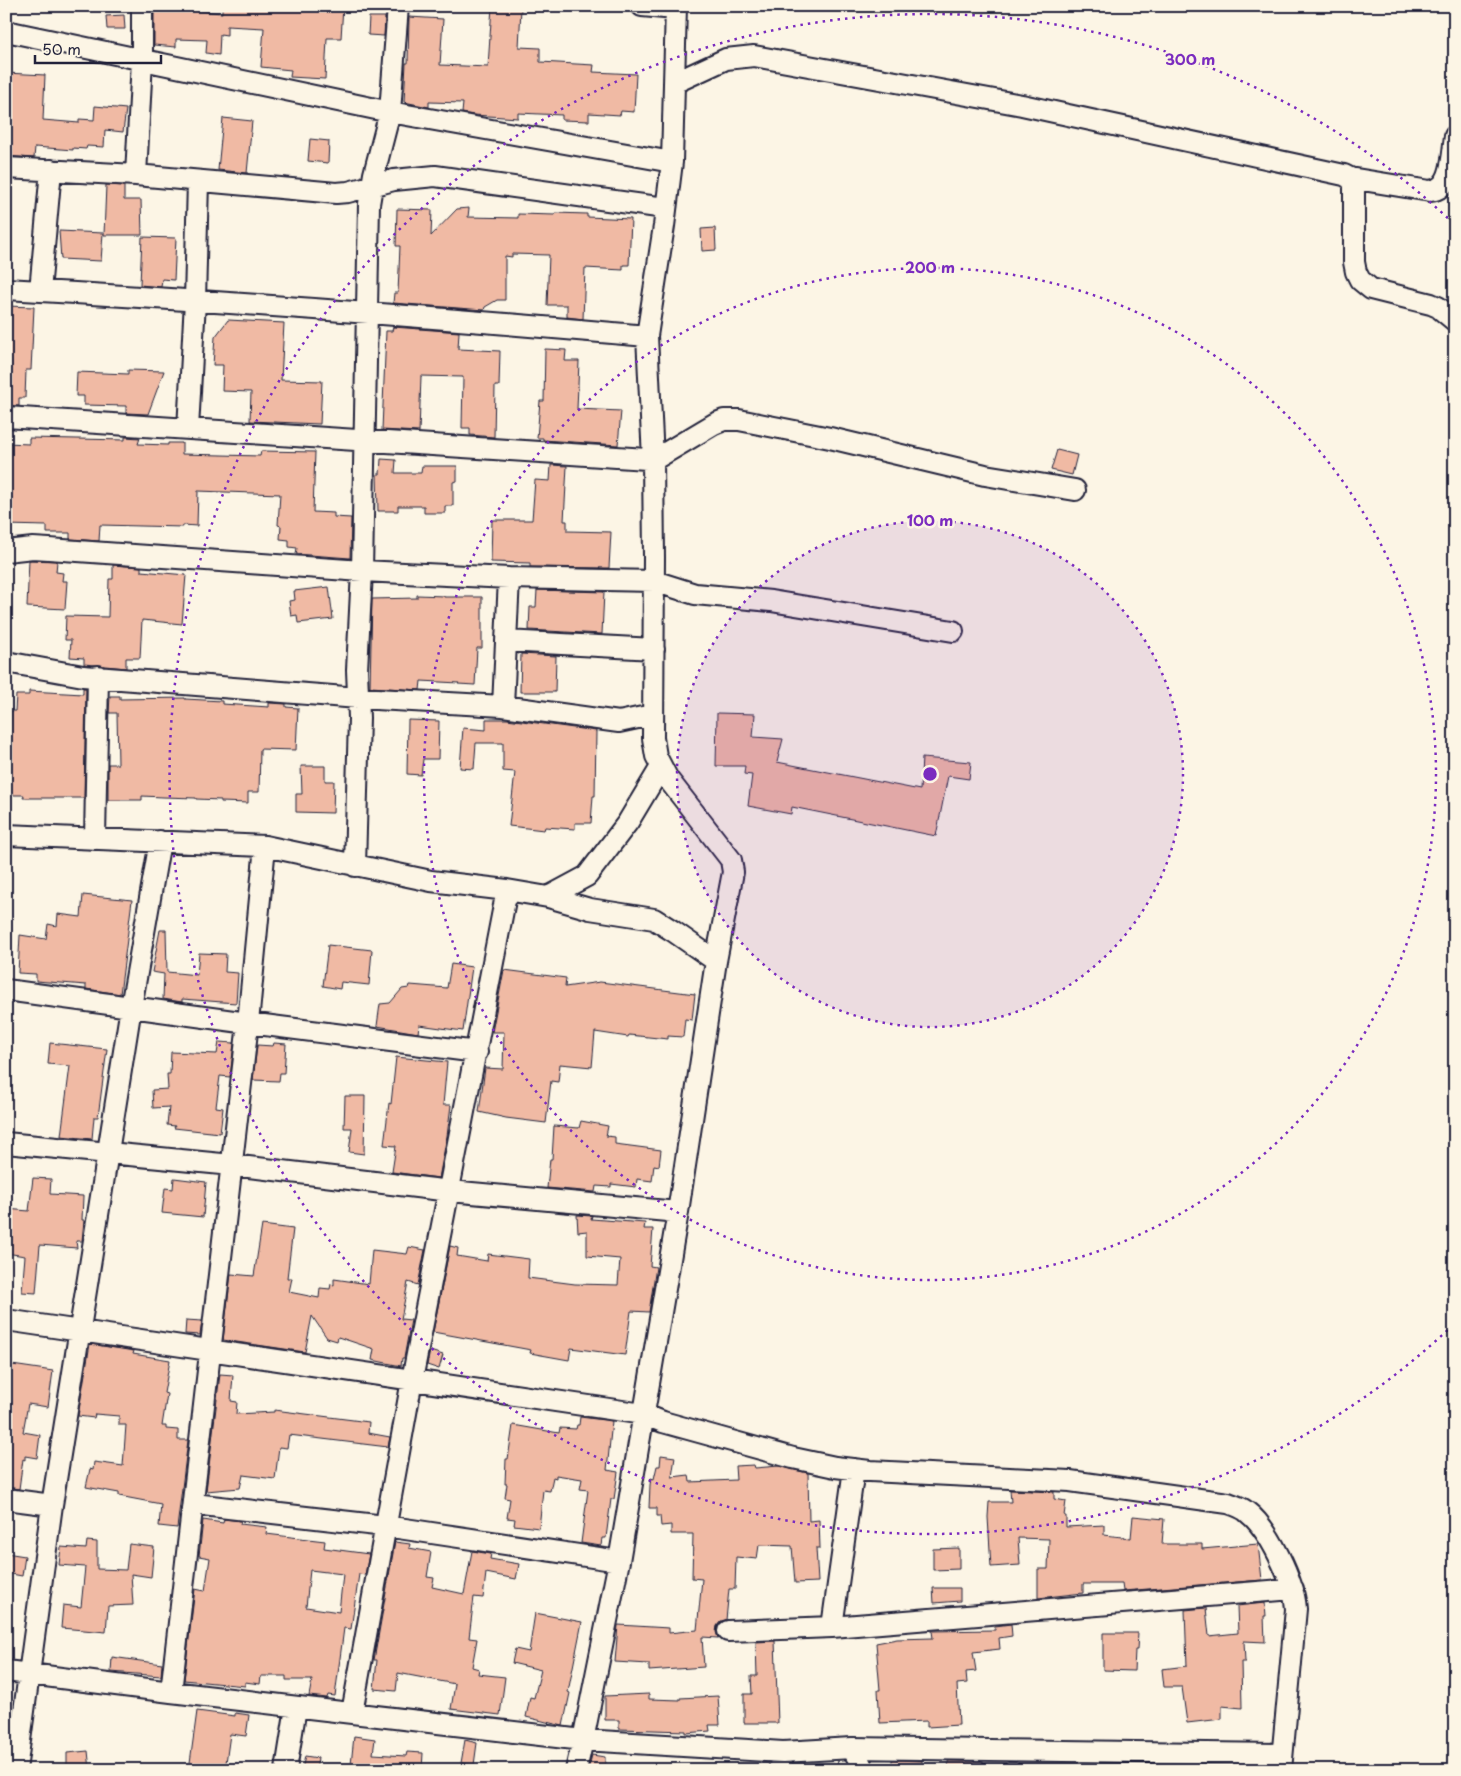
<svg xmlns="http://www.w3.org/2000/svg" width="1461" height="1776" viewBox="0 0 1461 1776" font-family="'Playpen Sans',sans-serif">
<rect width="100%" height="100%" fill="#fcf5e5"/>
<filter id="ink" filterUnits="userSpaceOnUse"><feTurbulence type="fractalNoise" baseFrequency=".02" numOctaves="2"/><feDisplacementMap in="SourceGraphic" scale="10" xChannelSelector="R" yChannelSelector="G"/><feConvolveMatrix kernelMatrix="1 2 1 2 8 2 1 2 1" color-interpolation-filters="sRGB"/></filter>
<g filter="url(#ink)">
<path fill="#f0baa4" stroke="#22223b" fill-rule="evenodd" d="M154 6H186V10L222 13V6L271 8V6H343L341 38H327L325 79 290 77 291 70 261 67 264 28 227 26V35L220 34 219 55 206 53 207 40 176 39V47L154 45Z
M492 6 521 8 519 47 540 48V62L594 65 593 72 636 74 634 112 621 111 620 115 589 113V121L562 120V115L518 113V118L474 115 462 113 463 103 429 102V107L404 102 406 63H408L409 17 443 19 440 65 488 67Z
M124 15 125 29H107L106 16Z
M369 17H385L384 36 368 35Z
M6 73 45 75 43 120 79 123V119L94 120 95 106 126 109 123 132 105 130 104 147 87 146 86 149 73 148V150L35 147 34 158 6 156Z
M223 118 252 121 247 173 218 170Z
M310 139 329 141 328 163 308 161Z
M106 185 124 186V200H141L142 235H104Z
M469 208 468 217 518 218V214L555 215V213L587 214V217L631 219 629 265H623V270L585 268 583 319 567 317V305H547L549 255 512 254V257L505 256V300H497L485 307 484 310 393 303 394 293H398L400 246H396L397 209 432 210 431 236 457 209Z
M715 228 716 250 702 251 701 229Z
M59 231 103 233 101 261 61 259Z
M142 237 176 238 174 280 162 279 161 287 140 285Z
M6 306 34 307 31 370H26L25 398H19V406L6 405Z
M228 320 284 323 281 380 322 381 320 424 250 421 251 392 222 391 223 365H213L215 337Z
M393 327 459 332 458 349 500 351 499 386H495L494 437 470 435V428H462L463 377 421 376 419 432 382 430 386 331H392Z
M545 349 566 350 565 361H579L577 409 621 411 618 445 543 440V438H537L540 401H544Z
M128 370 164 371 148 414 126 413V406L84 405V396H76L77 372 128 374Z
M125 437 140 438 138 444 168 445V443H182V454L260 456 261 451 315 452 313 512 334 513V517L351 518 350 558 296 554 297 548 289 547V540L280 539 281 526 278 525 280 494 198 491 197 526 183 525V527L100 525 99 541 70 539V533H47V526L6 525V443L29 444V438L125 440Z
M1057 450 1077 455 1072 475 1051 470Z
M381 459 396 460 395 473H421L422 466H457V481L453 482V506H445V513H424V506H398V511H378L377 474H380Z
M551 465 567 466 564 521H567V531L611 532 609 568 530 567V563L491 562 492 520H532L535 480 550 481Z
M29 560 57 561 56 572 63 573 62 581H67L65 609 27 607Z
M113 565 141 567V571L186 575 182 624 142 620 140 658H126V668L84 664V658L70 657 71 640H65L66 616 108 617 109 579H113Z
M329 587 333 619 298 623 297 615 291 616 289 601 295 600 294 591Z
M537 590 604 592 602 634 529 630 530 607H536Z
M417 595 444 596V597H482V648H477L475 685 458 684 459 683 421 681 420 690 370 687 372 599 417 598Z
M521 654 556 656 555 692H520Z
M83 688H86L84 798H23L24 795H6V748H10L11 711H15L16 695H29V691L83 694Z
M110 696H120V699L185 698V699L222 701V704L269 707V703L286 704V707L298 708 296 750 260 749 259 792H248V803L221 802V800L196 799V798L163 797 142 796V800H108V764H118L117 713H109Z
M717 713 755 714 753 737 783 739 777 762 920 790 922 758 934 759 971 762 969 779 948 776 936 836 792 807 791 814 748 806 752 775 744 774 745 766H716Z
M486 719H507L596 731 595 796H593L591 823H575V829L545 827 544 830 509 826 515 772 503 771V743H476L474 769 460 768 463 728 486 730Z
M408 720 439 721 438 759H423L421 775 407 774Z
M301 766H325V781H334L333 813 296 812V794H302Z
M83 895 132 900 120 994 86 989V985L36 981V974L18 973 20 935 46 939 48 924 57 926 58 914 81 917Z
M160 930H166L167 972 197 975 199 953 226 954 225 972 238 973 236 1003 182 999V1002L163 999 164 974 152 972Z
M328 945 372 950 369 985 341 982 340 989 323 986Z
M451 964 472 967 463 1031 419 1025 418 1033 377 1026 380 1004 390 1003 402 989 409 988 410 985 447 988Z
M504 970 566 978 565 987 600 982 695 994 692 1020 685 1019 683 1037 668 1036V1039L629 1035 628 1037 595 1032 592 1067 560 1064 558 1082 551 1081 546 1123 506 1118 479 1112 485 1068 503 1069 504 1032H492Z
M219 1042 234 1043 230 1077 220 1076 216 1107 223 1108 220 1133 174 1128 175 1126 167 1125 169 1107 153 1108 152 1090 168 1089 167 1074H170L171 1052 217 1054Z
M50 1043 107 1049 98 1117H94L92 1139 61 1136 70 1066 48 1064Z
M274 1043 286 1044 284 1073H280L279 1081 253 1080 257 1045 273 1046Z
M396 1057 447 1062 443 1105H451L447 1136 439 1178 392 1172 396 1146 384 1145 389 1103 391 1104Z
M345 1096H365L364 1154 349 1152 352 1128H344Z
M581 1121 608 1126 606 1136 615 1137V1144L661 1150 659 1166 654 1165 652 1181 637 1179 636 1187 611 1184V1187L596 1186 595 1192 547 1188 550 1159H552L554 1126 579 1128Z
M33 1178 51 1179 50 1194 83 1196 82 1220H84L82 1241H76L77 1248 40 1245 36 1293 22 1292 25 1256 6 1253V1209L29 1211Z
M174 1178 206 1182 203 1217 162 1213 165 1188 173 1189Z
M577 1215 592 1216 591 1219 645 1223 644 1229H653L650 1266 656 1267 649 1312 631 1311 625 1355 571 1348 569 1360 530 1353 531 1350 433 1332 450 1246 458 1248 457 1256 487 1261 488 1254 529 1259 528 1278 575 1284 618 1285 620 1259 587 1256V1231L578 1232Z
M262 1225 293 1229 287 1278H292L289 1292 319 1298 320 1288 330 1289 331 1284 334 1285V1279L369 1284 372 1250 407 1254 409 1247 425 1250 418 1285 408 1282 401 1319 411 1320 404 1358H402L401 1366 372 1360 374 1349 338 1337 337 1341 327 1338 312 1316 305 1352 223 1340 231 1274 254 1276Z
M186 1320 202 1321 200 1335 185 1334Z
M90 1344 134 1351 133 1354 170 1360 164 1393 167 1394 162 1426H166V1429L178 1430V1440H188L177 1528 159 1526 161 1504 119 1496V1493L86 1487 90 1469 93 1470 94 1462 123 1466 126 1425H119V1416L95 1414 94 1418 78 1416Z
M430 1351 443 1355 439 1369 427 1365Z
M12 1365 53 1371 48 1407 28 1404 23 1432 40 1435 37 1458 25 1456V1460L23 1459 19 1489 6 1487V1403Z
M220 1374 233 1375 231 1401 237 1402 236 1414 274 1412V1410L369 1422 368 1433 390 1437 388 1447 289 1435 287 1448 279 1447 275 1479 243 1475 240 1488 206 1491Z
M580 1417 612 1421 607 1470 618 1472 614 1499H611L606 1538H602L601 1546 581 1543 588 1490 580 1489 582 1479 556 1475V1478L553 1477 550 1491 543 1490 539 1528 514 1525 515 1519 507 1518 510 1499 505 1498 507 1484H505L506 1459H508L513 1425 559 1433 560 1428 576 1429 577 1425H579Z
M661 1455 675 1457 672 1477 689 1475 690 1482 736 1480 735 1466 754 1465 755 1468 779 1466 808 1473 809 1521 819 1520 820 1548H816L818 1582 795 1583 792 1546 759 1545 757 1559 736 1557 735 1589H729L726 1620 721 1621 717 1626 716 1632 718 1638 702 1637 704 1667 649 1671V1664L615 1662 618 1625 669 1628V1633L697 1630 702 1579 692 1578 693 1534H671V1525L661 1526 660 1516H657V1508H649L650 1485 651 1478 654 1479 657 1466H660Z
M1010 1490 1054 1492V1499L1066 1501 1064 1516H1066V1527L1104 1525V1535L1131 1538 1133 1516 1164 1519 1162 1544H1202V1549L1258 1544 1262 1580 1123 1591 1122 1584H1083V1593L1038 1598V1569H1048L1049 1539 1018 1538 1020 1565 991 1567 988 1517 989 1502H1011Z
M224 1519 241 1521 240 1524 267 1527 266 1534 325 1541 324 1548 369 1554 365 1575 359 1574 351 1629 344 1628 335 1696 328 1695 327 1698 309 1696 312 1680H286V1676H261L260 1684 245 1682V1686L184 1680 195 1589 205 1591 210 1558 199 1556 203 1520 223 1523ZM310 1570 343 1574 339 1612 306 1607Z
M87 1541 97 1542V1569L126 1570 129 1544 154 1547 151 1577 131 1574 133 1605 108 1606 106 1632 61 1628 63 1605 81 1607 85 1567 59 1565 61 1547 86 1549Z
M395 1542 410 1544 409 1548 431 1552 427 1577 434 1578 432 1587 464 1594 472 1551 491 1554 490 1559 519 1564 516 1579 486 1573 483 1598 474 1597 469 1638 477 1639 472 1667 479 1669 478 1674 505 1677 500 1715 451 1709 455 1684 398 1673 396 1691 374 1689 377 1660H374Z
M959 1548V1569L933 1570V1549Z
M6 1553 25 1556 22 1576 6 1573Z
M933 1588H960V1601L934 1603Z
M1265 1603 1266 1616H1264L1265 1642 1244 1641 1245 1662H1241L1242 1708 1222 1706V1719L1187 1723 1182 1687H1164L1162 1669 1187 1666 1185 1610 1206 1608 1209 1636 1238 1633 1237 1606Z
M535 1613 582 1622 568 1692 570 1693 563 1726 526 1717 530 1697 534 1698 541 1670 512 1663 515 1649 529 1652Z
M1011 1624 1012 1636 999 1638 1000 1649 973 1652 976 1671 966 1672 967 1683 957 1684 959 1725 927 1727V1721L880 1723 878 1690H880L876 1643 897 1639 933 1638 932 1631 995 1630V1626Z
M1103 1633H1138L1137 1650H1135L1134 1671 1103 1670Z
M775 1641 778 1723H744V1694H752L751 1676H757L756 1642Z
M112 1657 162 1664 161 1676 111 1672Z
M649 1694V1699L680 1700V1698L718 1696 720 1725H709L710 1731 686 1733V1731L619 1729V1720H605V1696Z
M197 1711 235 1716V1713L249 1715 246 1736 230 1734 225 1770H189Z
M354 1736 375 1739 373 1754 406 1756 407 1752 423 1753 422 1770H375L351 1765Z
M465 1740 477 1743 474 1765 461 1763Z
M88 1751 90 1770H67V1753Z
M592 1755 605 1757V1770H588Z
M305 1756 318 1758 316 1770H302Z
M892 1760 922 1761V1770H892Z
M948 1761 983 1762 982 1770H949Z"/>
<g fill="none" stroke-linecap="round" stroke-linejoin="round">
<g stroke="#22223b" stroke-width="24">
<path id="minor" d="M642 6 676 9
M6 31 390 112 672 162
M674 83 726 59 754 56 1022 105 1344 175 1350 178 1354 184V262L1356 272 1360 280 1371 289 1431 304 1438 307 1455 321
M6 168 136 175 336 193 348 192 394 180 435 176 665 208
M136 175 142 60V6
M1350 178 1430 191C1453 189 1452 155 1455 136
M6 289C220 301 433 317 647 336
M40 291 51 170
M6 417 647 459 657 458 714 424 724 420H739L830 438 985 475 1075 490
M188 429 195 301 198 181
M6 551 33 548 49 549 362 571 509 578 654 581 695 594 771 601 953 631
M506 641 654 649
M6 662 83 676 358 698 503 706 619 722 652 715
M503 706 509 578
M6 835 265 846 431 881 507 890 548 897 590 909 654 919 673 931 716 961
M95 839 98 676
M355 866 359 718 357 670 362 571 369 204 374 174 390 112 398 6
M548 897 587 876 628 822 661 767
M6 990 248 1023 477 1052
M6 1143 232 1165 450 1191 678 1212
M6 1320 643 1414 663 1422 793 1458 835 1467 870 1471 1070 1481 1228 1503C1234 1505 1241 1507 1246 1511 1269 1528 1294 1581 1296 1609L1281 1770
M6 1499 52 1505
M194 1504 385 1526 619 1561
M832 1627 854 1469
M728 1631 832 1627 1293 1589
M6 1671 171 1692 583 1740 783 1752 852 1748 1282 1754
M171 1692 248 1023 265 846
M352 1713 412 1380 507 890
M852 1748 864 1770
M16 1770 52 1505 131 1007 160 841
M286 1770 296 1707
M576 1770 583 1740 619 1561 678 1212 716 961 733 872 731 860 668 779 656 756 653 738 654 557 653 459 647 336 664 226 672 162 676 6
M779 1770 783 1752"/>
</g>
<use href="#minor" stroke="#fcf5e5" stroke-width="20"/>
</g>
</g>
<circle cx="930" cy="774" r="253" fill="#7b2cbf" fill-opacity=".12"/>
<g fill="none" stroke="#7b2cbf" stroke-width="2.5" stroke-dasharray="2.5 5">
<circle cx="930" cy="774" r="253"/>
<circle cx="930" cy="774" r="506"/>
<path d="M1453 1325A760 760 0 1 1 1453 223"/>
</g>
<circle cx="930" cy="774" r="8" fill="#7b2cbf" stroke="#fcf5e5" stroke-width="2.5"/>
<g font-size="15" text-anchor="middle" font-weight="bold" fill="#7b2cbf" stroke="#fcf5e5" stroke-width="5" stroke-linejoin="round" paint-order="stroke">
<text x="1190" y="65">300 m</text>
<text x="930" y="273">200 m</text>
<text x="930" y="526">100 m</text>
</g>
<rect width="1461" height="1776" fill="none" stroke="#fcf5e5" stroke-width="25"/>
<rect x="12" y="12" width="1436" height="1751" fill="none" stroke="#22223b" stroke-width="2" filter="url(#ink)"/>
<path d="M35 55v8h126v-8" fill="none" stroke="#22223b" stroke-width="2.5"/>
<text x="42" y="55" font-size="15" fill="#22223b" stroke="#fcf5e5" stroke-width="4" paint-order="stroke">50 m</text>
</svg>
